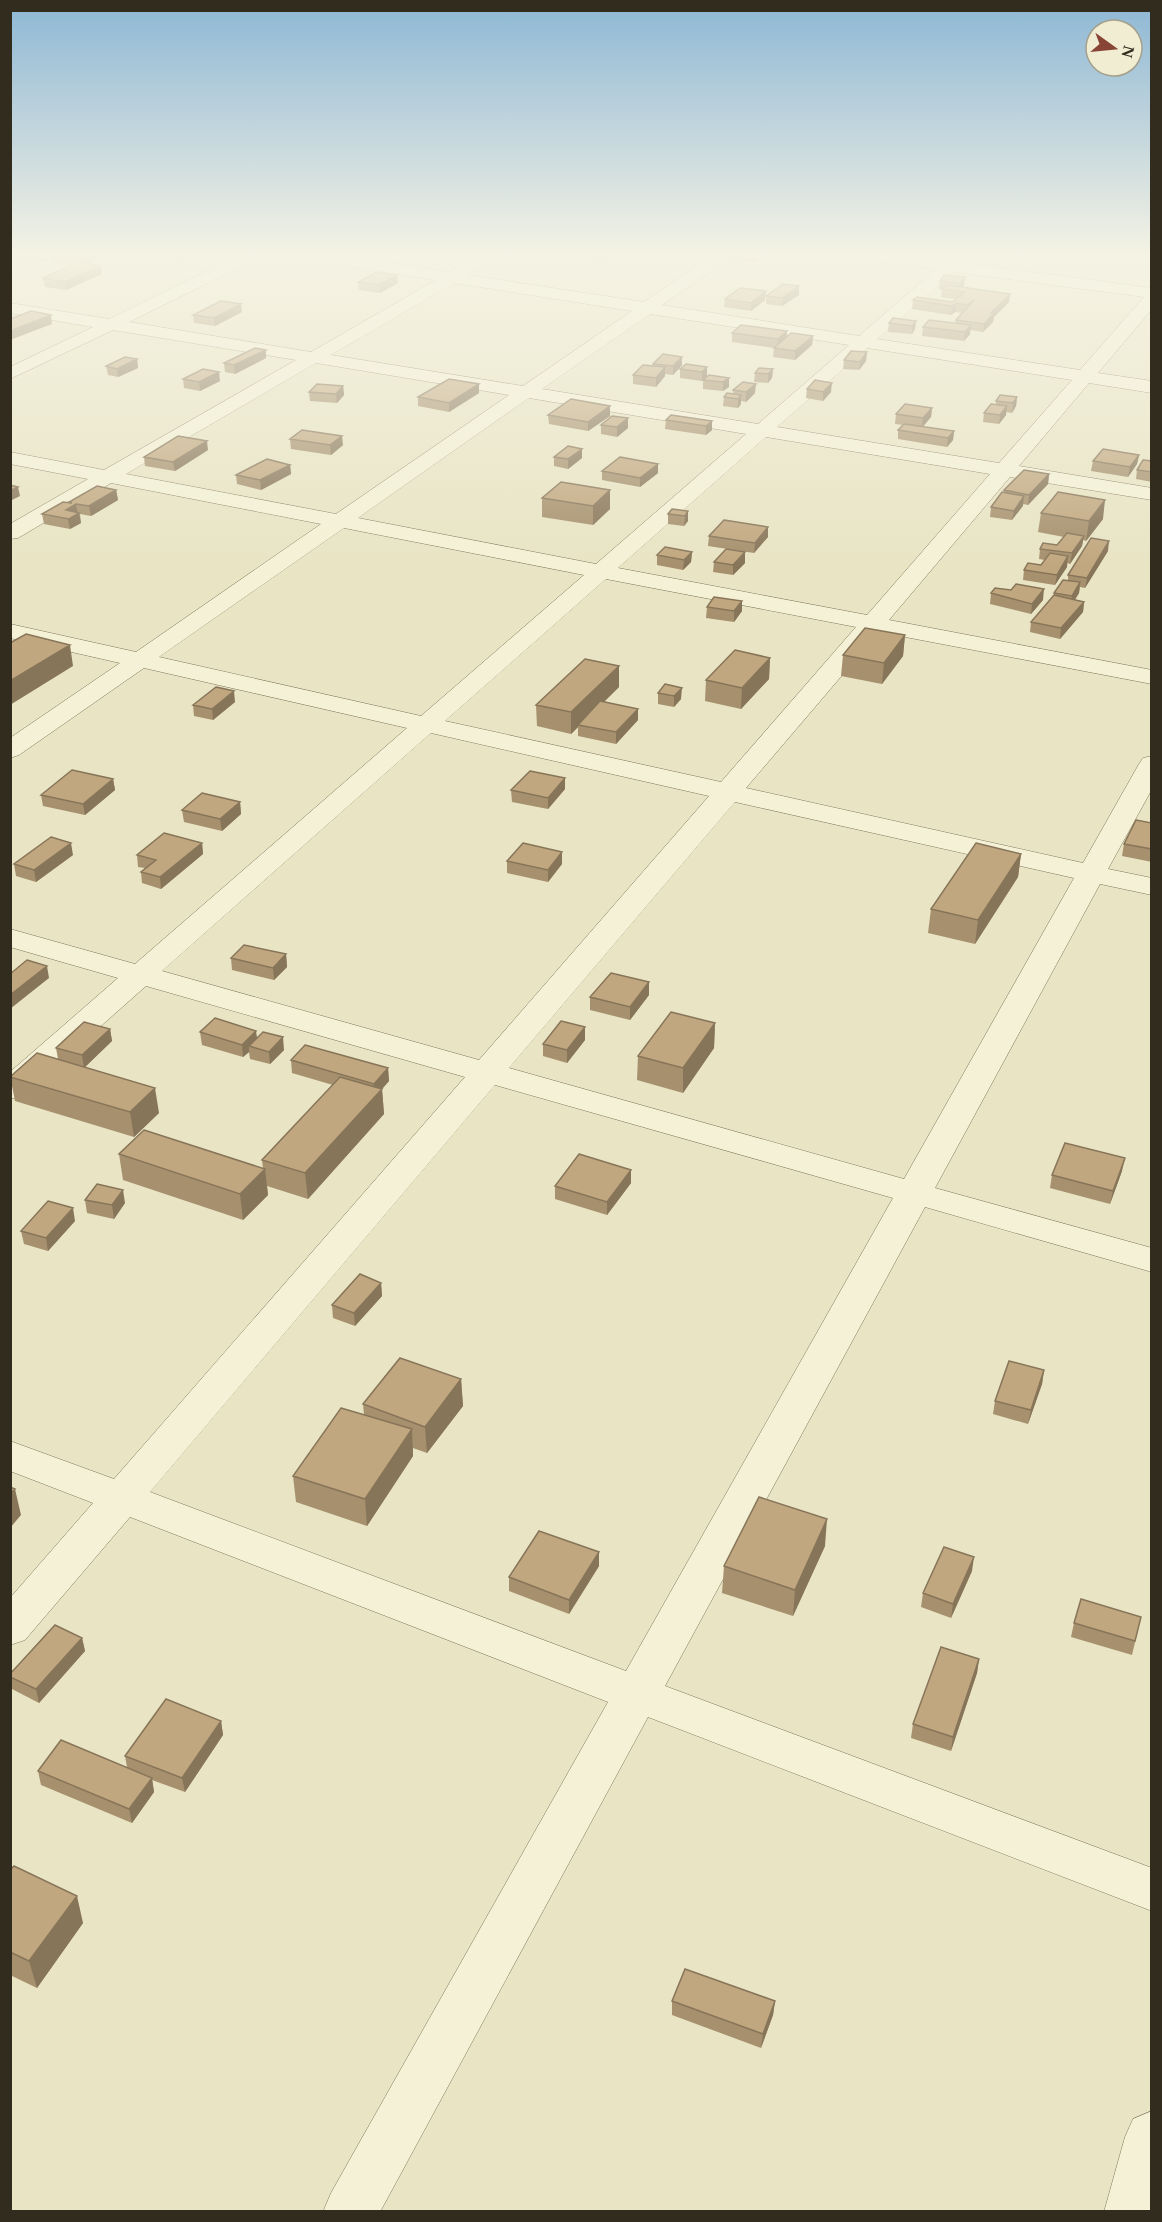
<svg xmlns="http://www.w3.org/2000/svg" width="1162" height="2222" viewBox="0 0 1162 2222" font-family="Georgia,serif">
<rect width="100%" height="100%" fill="#e8e4c4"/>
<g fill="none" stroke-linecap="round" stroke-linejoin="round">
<g stroke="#80775d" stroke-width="1">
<path id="street" d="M238 256H258L256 259 129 322 311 352 436 280 314 261 308 259 306 256H342L449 272 478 256H497L495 259 468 275 644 302 712 256H730L728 259 662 305 859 336 936 269 870 261 864 259 862 256H903L946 261 952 256H969L962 263 1152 288V309L1098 373 1152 381V393L1089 383 1019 466 1152 488V500L1010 477 889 620 1152 670V684L879 632 746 788 1083 863 1139 764 1143 758 1152 756V789L1108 869 1152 878V895L1100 884 935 1188 1152 1248V1272L925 1207 665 1686 1152 1868V1911L648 1717 380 2212H323L331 2193 608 1702 130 1517 25 1640 10 1645V1598L93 1503 10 1471V1441L114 1479 465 1077 146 986 22 1096 10 1099V1072L118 978 10 947V929L135 964 407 728 144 668 19 755 10 758V738L120 663 10 638V624L136 652 321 524 111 483 18 538 10 539V524L88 479 10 464V452L104 470 296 360 113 330 10 379V367L93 327 10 313V303L109 319ZM953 272 1144 297 1080 370 877 339ZM454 283 632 311 523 386 331 355ZM650 314 849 345 758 424 542 389ZM867 348 1072 380 999 463 777 427ZM316 363 509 395 336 514 126 474ZM529 398 746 434 596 564 358 518ZM766 437 990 474 867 615 618 568ZM344 528 584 575 421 716 159 657ZM606 579 856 627 721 782 445 721ZM431 733 709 796 479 1060 162 971ZM735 802 1074 878 904 1179 509 1068ZM495 1085 893 1198 626 1671 150 1492Z
M1152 2111V2212H1104L1125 2137 1133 2119Z"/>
</g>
<use href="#street" fill="#f4f1d6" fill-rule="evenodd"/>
</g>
<path fill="#a6906d" d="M10 256H100V257L86 264 101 266 102 274 66 290 45 287 43 278 73 266 53 263 52 258 42 262 10 258Z
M172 256H193L181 260 172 259Z
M592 256H613L606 260 592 258Z
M732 256H763L754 263 732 260Z
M965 277 964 285 963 287 1009 302 994 317 993 322 983 332 970 330V334L964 341 922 336 923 327 955 324 956 320 962 313 955 312 951 315 912 309 913 300 952 302 956 299 941 297 942 289H939L940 281Z
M358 282 398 283 380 293 359 290Z
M799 295 782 306 766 304V296Z
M725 299 765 300 751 311 724 307Z
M242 312 215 326 194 323 193 315Z
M916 321 915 329 912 334 888 332 889 323Z
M732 333 787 336H813L812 345 795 360 773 357 774 348 732 342Z
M867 352 866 361 859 370 843 369 844 360Z
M682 357V365L673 375 665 374V376L656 387 633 384V375L653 366V364Z
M266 358 235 374 225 372 224 363Z
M137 359 138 368 118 377 108 375 106 366Z
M707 367V376L729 378V387L723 391 703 389V380L702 381 680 378V369Z
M773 369 772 378 768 383 754 382 755 373Z
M183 379 220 381 200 391 184 388Z
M479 384V393L449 412 418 406V397Z
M343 386 344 395 337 403 310 401 309 392Z
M807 389 831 392 823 401 806 398Z
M733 390 755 393 746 402 741 401V404L738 408 723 406 724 397 733 394Z
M1017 397 1016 406 1012 413 1006 412V415L999 424 983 422 984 413 996 404V401Z
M932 408 931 417 923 427 954 431 953 440 947 447 898 439V430L903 425 895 424 896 414Z
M548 415 610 416 588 431 549 424Z
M666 420 712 421V430L706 435 665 429Z
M601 425 628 428 617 437 601 434Z
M290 439 343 445 331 455 291 449Z
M208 450 175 471 145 466 144 457Z
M1139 455 1137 464 1128 477 1091 471 1093 461Z
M554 457 582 458 568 469 554 466Z
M1152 461V482L1136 479 1137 470Z
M658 464V473L640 487 602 480V471Z
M290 465 291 474 261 490 237 484 236 475Z
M1049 474 1048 484 1028 505 1023 504 1012 520 990 517 991 507 1004 493V490Z
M116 490 118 500 91 516 80 514 81 523 70 529 44 524 42 514 70 503 69 502Z
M610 490V509L593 525 542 517V498Z
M688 511V521L684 526 668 524V514Z
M1041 513 1103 519 1086 541 1083 540 1082 546 1070 564 1067 563V567L1055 585 1023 580 1024 570 1041 565 1045 560 1039 559 1040 549 1057 545 1064 537 1038 532Z
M768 527V537L754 553 708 546 709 536Z
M1108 551 1085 588 1080 587 1079 593 1075 600 1084 602 1083 612 1060 639 1030 632 1031 622 1054 596V593L1068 580V575Z
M692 552 691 562 683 570 657 565V555Z
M745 552V563L733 575 713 572 714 562Z
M991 593 1043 600 1031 614 990 604Z
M707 607 742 611 734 622 706 618Z
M905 635 903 656 882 684 841 676 843 655Z
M770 658 769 679 741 709 705 701 706 680Z
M619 666V687L604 702 638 720 616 744 578 736V727L571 734 537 726 536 705Z
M665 684 681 699 674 707 658 704V693Z
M235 702 213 720 194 716 193 705Z
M113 779 115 790 85 815 43 806 41 795Z
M565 789 548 809 512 802 511 790Z
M240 802 241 814 222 831 184 822 182 810Z
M1152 823V862L1122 856 1124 844Z
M202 843 203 854 161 889 142 883 141 872 145 868 138 867 137 855Z
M1021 854 1018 877 975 944 928 933 931 909Z
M73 855 36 882 16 876 14 864Z
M507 861 562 864 548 882 507 873Z
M286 954 287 967 274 980 232 970 231 958Z
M649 982V995L630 1020 590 1010V997Z
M715 1023 714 1048 683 1093 637 1080 638 1056Z
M110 1029 112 1041 85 1067 159 1113 134 1137 15 1101 10 1076 58 1059 56 1048Z
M200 1032 257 1038 284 1050 270 1064 250 1059 249 1052 243 1057 202 1045Z
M585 1040 567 1063 543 1056V1044Z
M291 1060 388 1068 389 1081 382 1089 384 1114 308 1199 267 1186 268 1195 243 1220 123 1180 119 1154 263 1169 262 1160 333 1085 292 1073Z
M631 1170V1183L607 1215 555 1199V1186Z
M1122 1171 1110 1204 1050 1188 1052 1175Z
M85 1200 125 1203 114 1219 87 1213Z
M75 1221 48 1251 24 1244 21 1231Z
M381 1283 382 1296 355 1326 333 1318 332 1305Z
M1044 1370 1042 1384 1028 1424 993 1414 995 1401Z
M461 1379 463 1406 427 1453 413 1448V1456L367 1526 296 1502 293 1476 364 1415 363 1404Z
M825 1546 793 1616 722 1593 724 1566Z
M599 1552V1566L569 1614 509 1591V1577Z
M972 1571 951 1618 921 1607 923 1593Z
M1141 1617 1132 1655 1071 1637 1074 1623Z
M82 1638 85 1651 39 1703 12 1689 10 1683V1674Z
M979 1659 977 1673 951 1751 911 1738 913 1724Z
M221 1721 223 1735 185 1792 152 1780 154 1792 132 1823 41 1785 38 1771 127 1767 125 1756Z
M10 1870 83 1923 37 1988 10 1975Z
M672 2001H775L773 2015 761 2048 672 2015Z"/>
<path fill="#877559" d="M41 256H52V258L42 262Z
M85 256H100V257L80 267 79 258Z
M181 256H193L181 260Z
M607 256H613L606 260Z
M754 256H763L754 263Z
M101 266 102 274 66 290 65 282Z
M397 275 398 283 380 293 379 285Z
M965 277 964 285 959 291 960 283Z
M799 286V295L782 306V298Z
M766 291 765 300 751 311V303Z
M1010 294 1009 302 994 317 993 322 983 332 984 324 991 313Z
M956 303 955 312 951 315 952 306Z
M241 304 242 312 215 326 214 318Z
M51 315 52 324 10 340V331Z
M916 321 915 329 912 334V326Z
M971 325 970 334 964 341 965 332Z
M787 331V340L778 348V339Z
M813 336 812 345 795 360V351Z
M266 350V358L235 374 234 365Z
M867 352 866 361 859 370 860 362Z
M682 357V365L673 375V366Z
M137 359 138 368 118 377 117 369Z
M665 367V376L656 387V378Z
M707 367V376L702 381V372Z
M773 369 772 378 768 383V374Z
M219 372 220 381 200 391 199 382Z
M729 378V387L723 391V382Z
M832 383 831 392 823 401V392Z
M479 384V393L449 412V403Z
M756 384 755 393 746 402V392Z
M343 386 344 395 337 403 336 394Z
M741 395V404L738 408V399Z
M1017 397 1016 406 1012 413 1013 403Z
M610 406V416L588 431V422Z
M1007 406 1006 415 999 424 1000 415Z
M932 408 931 417 922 427 923 418Z
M628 418V428L617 437V427Z
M712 421V430L706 435V426Z
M954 431 953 440 947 447 948 438Z
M342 436 343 445 331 455 330 445Z
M207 441 208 450 175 471 173 462Z
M582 449V458L568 469V459Z
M1139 455 1137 464 1128 477 1130 467Z
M658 464V473L640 487V478Z
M290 465 291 474 261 490 260 480Z
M1049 474 1048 484 1028 505 1029 495Z
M18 487 20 496 10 501V491Z
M116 490 118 500 91 516 89 506Z
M610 490V509L593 525V506Z
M1024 496 1023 506 1012 520 1014 511Z
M1105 500 1103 519 1086 541 1089 521Z
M76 504 78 514 79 513 81 523 70 529 66 510Z
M688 511V521L684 526 685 516Z
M768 527V537L754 553 755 543Z
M1084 536 1082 546 1070 564 1072 553Z
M1109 541 1108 551 1085 588 1087 578Z
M692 552 691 562 683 570 684 560Z
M745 552V563L733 575V565Z
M1068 556 1067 567 1055 585 1057 575Z
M1080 582 1079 593 1070 607 1072 596Z
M1044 589 1043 600 1031 614 1032 604Z
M742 601V611L734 622V611Z
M1084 602 1083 612 1060 639 1061 628Z
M905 635 903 656 882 684 884 663Z
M70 645 73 666 10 705V681Z
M770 658 769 679 741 709 742 688Z
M619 666V687L580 725H578V727L571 734V712Z
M682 688 681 699 674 707V696Z
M234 691 235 702 213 720 212 709Z
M638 709V720L616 744V732Z
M565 778V789L548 809V798Z
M113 779 115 790 85 815 83 804Z
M240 802 241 814 222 831 220 819Z
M71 843 73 855 36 882 34 870Z
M202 843 203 854 161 889 160 877Z
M562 852V864L548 882V870Z
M1021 854 1018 877 975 944 978 920Z
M286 954 287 967 274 980 273 968Z
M47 966 49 978 10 1009V995Z
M649 982V995L630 1020V1007Z
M715 1023 714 1048 683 1093V1068Z
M585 1027V1040L567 1063V1050Z
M110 1029 112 1041 84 1068 82 1055Z
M256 1031 258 1044 249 1046V1052L243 1057 242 1045Z
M283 1037 284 1050 270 1064 269 1052Z
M388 1068 389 1081 375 1097 374 1084Z
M155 1088 159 1113 134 1137 130 1112Z
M382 1089 384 1114 308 1199 305 1173Z
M1125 1158 1122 1171 1110 1204 1113 1191Z
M265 1169 268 1195 243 1220 240 1194Z
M631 1170V1183L607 1215V1202Z
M123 1190 125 1203 114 1219 112 1205Z
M73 1208 75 1221 48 1251 46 1238Z
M381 1283 382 1296 355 1326 354 1313Z
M1044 1370 1042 1384 1028 1424 1031 1410Z
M461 1379 463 1406 427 1453 425 1427Z
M412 1429 413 1456 367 1526 365 1499Z
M15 1489 21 1515 10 1528V1494Z
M827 1519 825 1546 793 1616 795 1590Z
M599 1552V1566L569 1614V1600Z
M974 1557 972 1571 951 1618 953 1604Z
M82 1638 85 1651 39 1703 36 1689Z
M979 1659 977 1673 951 1751 953 1737Z
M221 1721 223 1735 185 1792 182 1778Z
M152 1778 154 1792 132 1823 129 1809Z
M77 1896 83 1923 37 1988 29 1961Z
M775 2001 773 2015 761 2048 763 2034Z"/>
<path fill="#c1a77f" stroke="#877559" stroke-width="1.5" d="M58 256H85L79 258Z
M79 262 101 266 65 282 43 278Z
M377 272 397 275 379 285 358 282Z
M944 275 965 277 960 283 940 281Z
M783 284 799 286 782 298 766 296Z
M947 285 1010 294 991 313H994L984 324 956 320 974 300 967 305 956 303 952 306 913 300 917 297 952 302 965 292 942 289Z
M740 288 766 291 751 303 725 299Z
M221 301 241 304 214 318 193 315Z
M31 311 51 315 10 331V319Z
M893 318 916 321 912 326 889 323Z
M929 320 971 325 965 332 923 327Z
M741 325 787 331 778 339 732 333Z
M791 333 813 336 795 351 774 348Z
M255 348 266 350 234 365 224 363Z
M851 351 867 352 860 362 844 360Z
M663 354 682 357 673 366 653 364Z
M125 357 137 359 117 369 106 366Z
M686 364 707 367 702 372 680 369Z
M643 365 665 367 656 378 633 375Z
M759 368 773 369 768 374 755 373Z
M203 369 219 372 199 382 183 379Z
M709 375 729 378 723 382 703 380Z
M449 379 479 384 449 403 418 397Z
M815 380 832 383 823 392 807 389Z
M743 382 756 384 746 392 733 390Z
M317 384 343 386 336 394 309 392Z
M727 393 741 395 738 399 724 397Z
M1000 395 1017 397 1013 403 996 401Z
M571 399 610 406 588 422 548 415Z
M905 404 932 408 923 418 896 414Z
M991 404 1007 406 1000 415 984 413Z
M671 415 712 421 706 426 666 420Z
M612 416 628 418 617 427 601 425Z
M904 424 954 431 948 438 898 430Z
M302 430 342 436 330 445 290 439Z
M178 436 207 441 173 462 144 457Z
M568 446 582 449 568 459 554 457Z
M1103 449 1139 455 1130 467 1093 461Z
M620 457 658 464 640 478 602 471Z
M267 459 290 465 260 480 236 475Z
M1143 460 1152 461V472L1137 470Z
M1024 470 1049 474 1029 495 1004 490Z
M561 482 610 490 593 506 542 498Z
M10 485 18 487 10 491Z
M97 486 116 490 89 506 76 504 66 510 79 513 69 519 42 514 63 502 72 503 69 502Z
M1002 492 1024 496 1014 511 991 507Z
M1058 492 1105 500 1089 521 1041 513Z
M672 509 688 511 685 516 668 514Z
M724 520 768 527 755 543 709 536Z
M1067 533 1084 536 1072 553 1040 549 1043 543 1057 545Z
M1091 538 1109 541 1087 578 1068 575Z
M665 547 692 552 684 560 657 555Z
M726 549 745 552 733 565 714 562Z
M1050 553 1068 556 1057 575 1024 570 1028 563 1041 565Z
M1063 580 1080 582 1072 596 1054 593Z
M1016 584 1044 589 1032 604 991 593 995 588 1011 590Z
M1054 595 1084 602 1061 628 1031 622Z
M714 597 742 601 734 611 707 607Z
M865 628 905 635 884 663 843 655Z
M26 634 70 645 10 681V643Z
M735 650 770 658 742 688 706 680Z
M585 659 619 666 571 712 536 705Z
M665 684 682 688 674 696 658 693Z
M216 687 234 691 212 709 193 705Z
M600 701 638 709 616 732 578 725Z
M72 770 113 779 83 804 41 795Z
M530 771 565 778 548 798 511 790Z
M202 793 240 802 220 819 182 810Z
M1136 820 1152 823V849L1124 844Z
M164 833 202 843 160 877 141 872 156 860 137 855Z
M51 837 71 843 34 870 14 864Z
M523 843 562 852 548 870 507 861Z
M976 843 1021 854 978 920 931 909Z
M244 945 286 954 273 968 231 958Z
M27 960 47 966 10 995V974Z
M611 973 649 982 630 1007 590 997Z
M671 1012 715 1023 683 1068 638 1056Z
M215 1018 256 1031 242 1045 200 1032Z
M561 1021 585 1027 567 1050 543 1044Z
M84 1022 110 1029 82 1055 56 1048Z
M263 1032 283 1037 269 1052 249 1046Z
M305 1045 388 1068 374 1084 291 1060Z
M37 1053 155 1088 130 1112 10 1077Z
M340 1077 382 1089 305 1173 262 1160Z
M144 1130 265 1169 240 1194 119 1154Z
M1065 1143 1125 1158 1113 1191 1052 1175Z
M579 1154 631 1170 607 1202 555 1186Z
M97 1184 123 1190 112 1205 85 1200Z
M48 1201 73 1208 46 1238 21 1231Z
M360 1274 381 1283 354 1313 332 1305Z
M400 1358 461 1379 425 1427 363 1404Z
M1009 1361 1044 1370 1031 1410 995 1401Z
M341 1408 412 1429 365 1499 293 1476Z
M10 1487 15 1489 10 1494Z
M759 1497 827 1519 795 1590 724 1566Z
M539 1531 599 1552 569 1600 509 1577Z
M944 1547 974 1557 953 1604 923 1593Z
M1081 1599 1141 1617 1135 1641 1074 1623Z
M55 1625 82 1638 36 1689 10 1677V1674Z
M941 1647 979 1659 953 1737 913 1724Z
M166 1699 221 1721 182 1778 125 1756Z
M61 1740 152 1778 129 1809 38 1771Z
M14 1866 77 1896 29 1961 10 1952V1870Z
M685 1969 775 2001 763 2034 672 2001Z"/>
<linearGradient id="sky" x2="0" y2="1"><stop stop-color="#8db7d5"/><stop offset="0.45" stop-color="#f5f3e4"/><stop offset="1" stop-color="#f5f3e4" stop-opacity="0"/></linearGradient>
<rect width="1162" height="567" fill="url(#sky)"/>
<rect width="1162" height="2222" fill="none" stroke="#322c1f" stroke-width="24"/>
<g transform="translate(1114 48) rotate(105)"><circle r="28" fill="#f0edd3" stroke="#a4a08b" stroke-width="1.5"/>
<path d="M0-4.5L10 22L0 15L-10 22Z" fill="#884435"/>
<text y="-9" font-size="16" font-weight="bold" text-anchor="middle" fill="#322c1f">N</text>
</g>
</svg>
